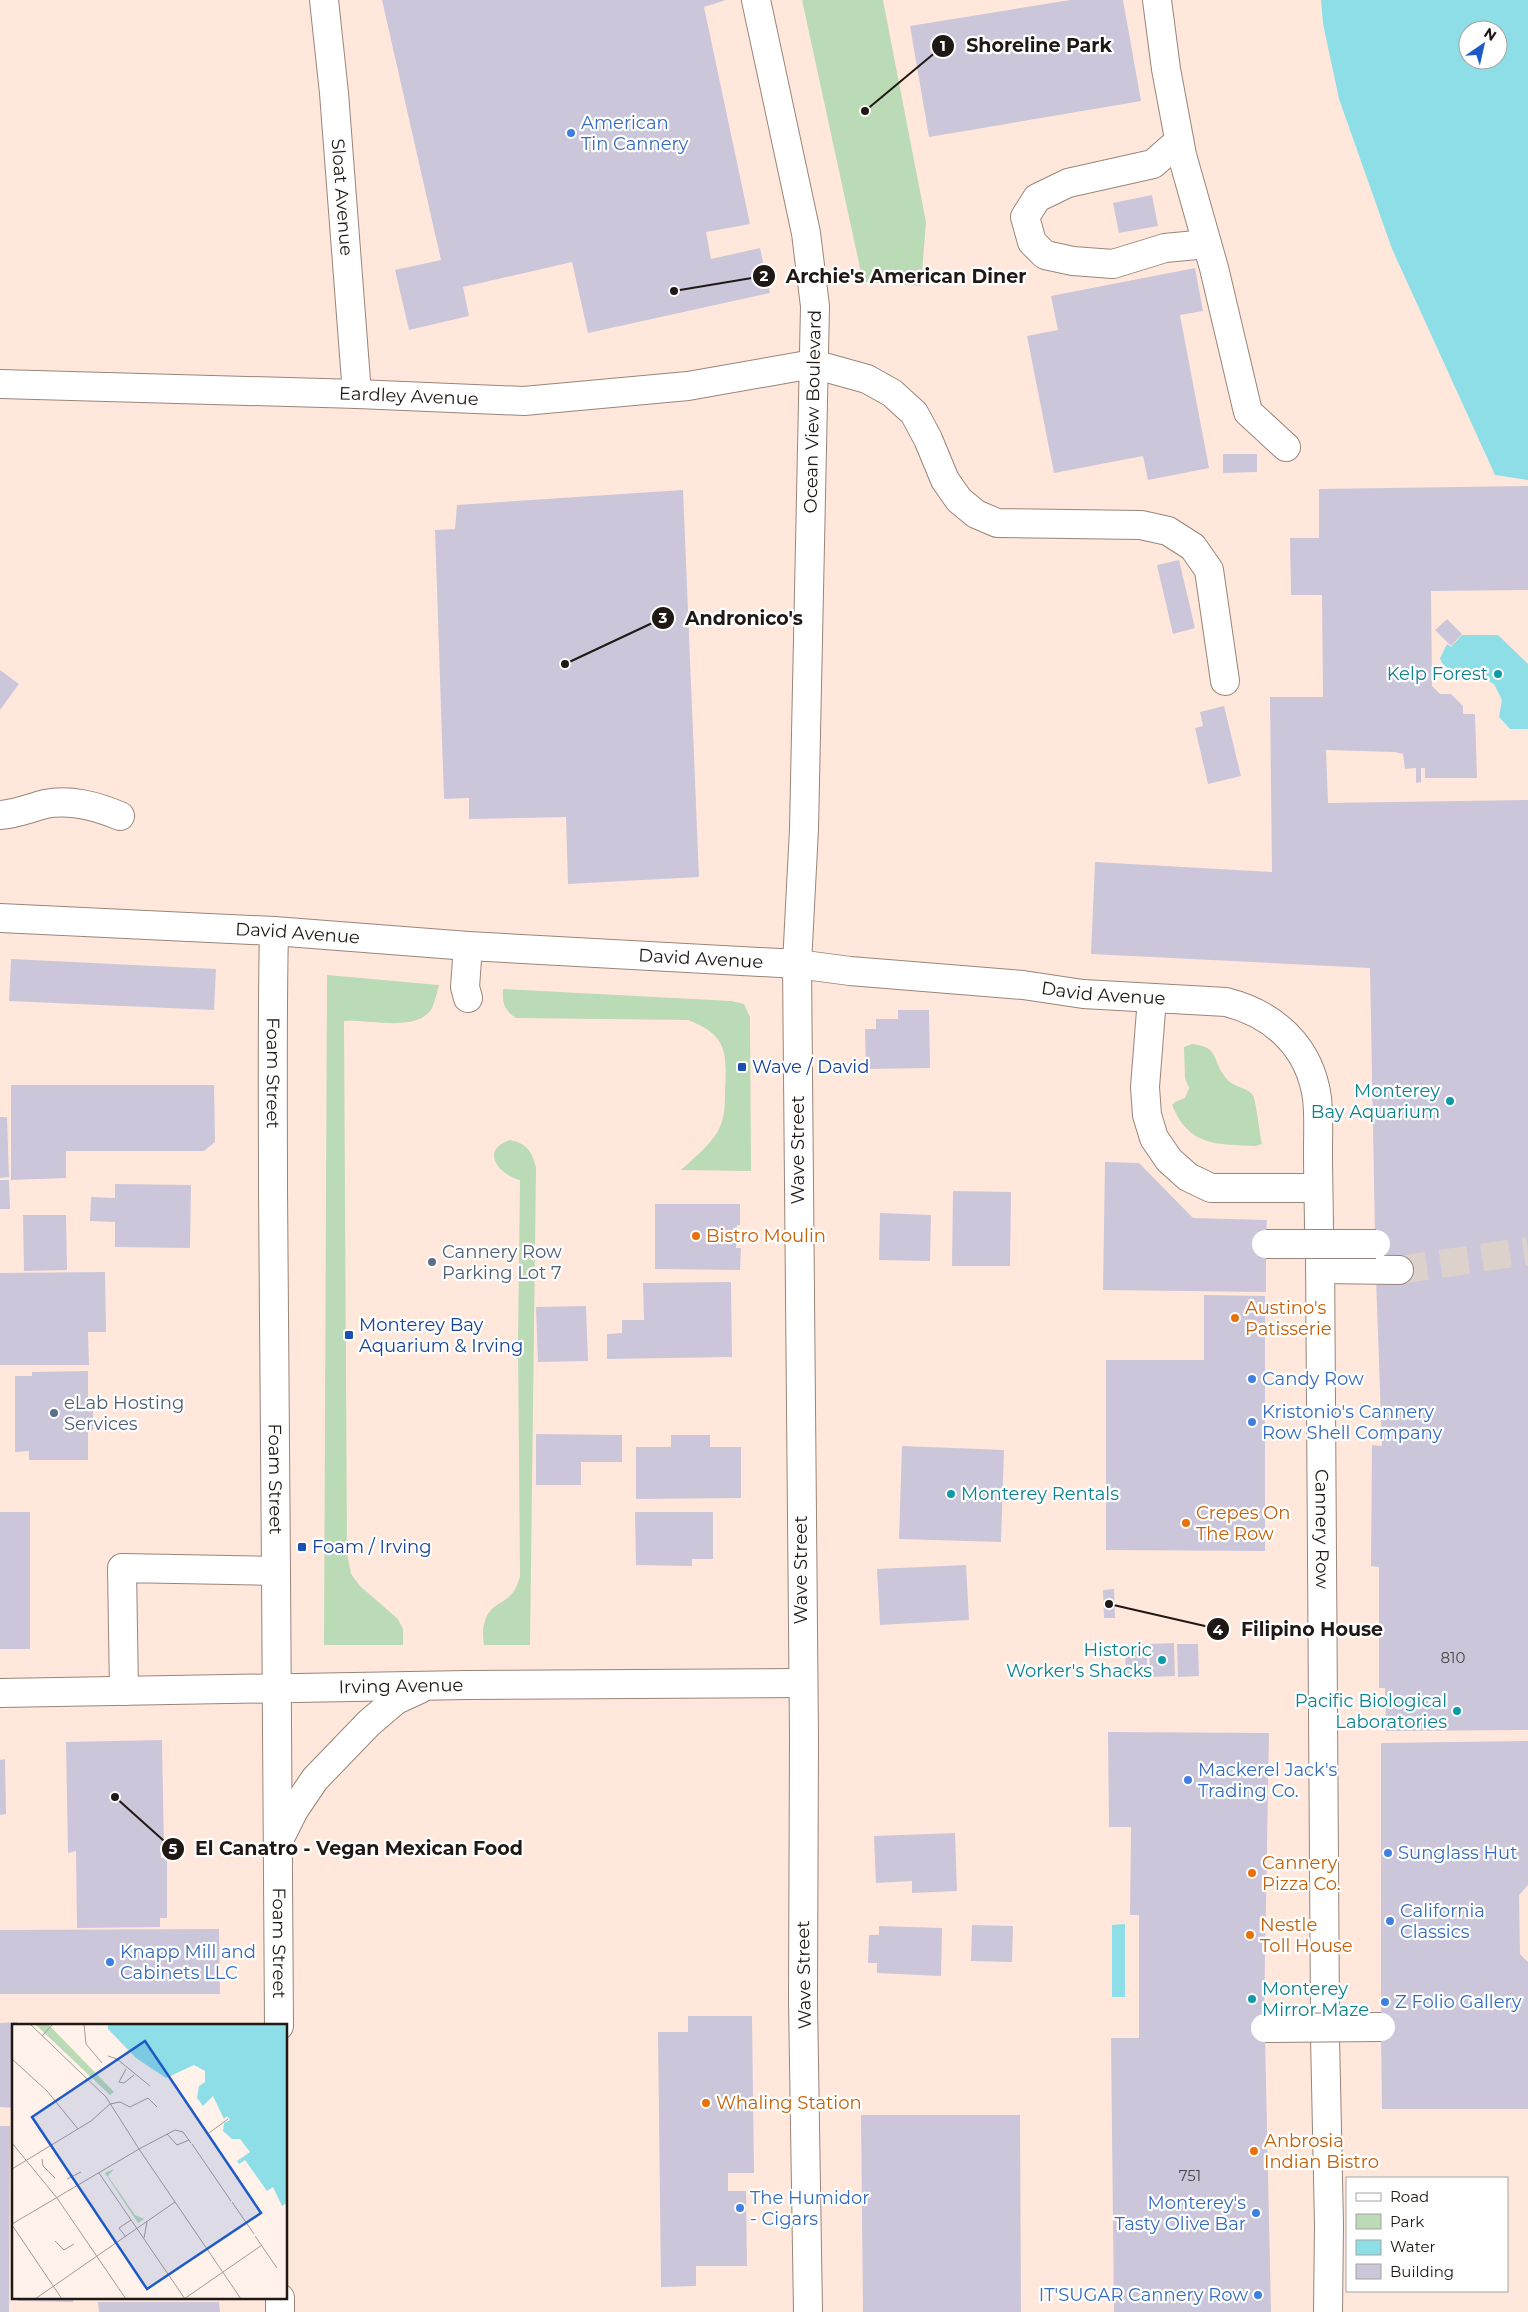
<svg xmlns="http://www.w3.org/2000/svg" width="1528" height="2312" viewBox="0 0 1528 2312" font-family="Montserrat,sans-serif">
<rect width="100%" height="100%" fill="#fff2eb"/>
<path fill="#ffe8db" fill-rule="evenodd" d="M0 0H802L863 281 921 286 926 222 883 0H1321L1323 24 1339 99 1392 249 1495 475 1528 480V2312H0ZM14 2026H286V2298H14ZM1347 2178H1507V2291H1347Z"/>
<path fill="#bbdab6" d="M802 0H883L926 222 921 286 863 282Z
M327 975 439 985C437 993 435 1001 432 1008 418 1033 368 1019 344 1021L347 1553 351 1574 360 1586 398 1619 403 1629V1645H324Z
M503 989 731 1001 744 1004 750 1017 751 1171 681 1170C694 1158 709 1146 718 1131 725 1118 725 1104 725 1090 727 1052 727 1035 688 1020L516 1018C504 1010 502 1003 503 989Z
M1192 1044C1221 1047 1211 1061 1227 1079 1233 1087 1246 1087 1253 1095 1256 1100 1260 1136 1262 1144L1256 1146C1217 1144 1189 1147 1172 1105L1175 1102 1185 1098 1189 1088 1185 1078 1184 1047Z
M510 1140C527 1143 533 1153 536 1168L530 1645H484C483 1637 482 1629 485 1621 492 1598 513 1607 520 1576L518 1344 520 1180C499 1175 479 1150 510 1140Z"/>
<path fill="#8edee7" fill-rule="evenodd" d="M1321 0H1528V480L1495 475 1392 249 1339 99 1323 24ZM1468 30H1498V60H1468Z
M1462 635H1498L1528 664V729H1510L1499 717 1502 700 1494 684 1478 675 1458 678 1442 663 1440 658 1447 644 1451 647Z
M1125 1924V1997H1112V1925Z"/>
<path fill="#ccc6da" d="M382 0H726L704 7 750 224 706 232 711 259 760 248 770 293 588 333 572 262 463 287 469 316 409 330 395 270 441 260Z
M1070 0H1123L1141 101 929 137 910 26Z
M1152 195 1158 226 1119 233 1113 203Z
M1195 268 1203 311 1180 315 1209 468 1148 480 1143 456 1054 473 1027 336 1058 330 1051 296Z
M1223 454H1257V472L1223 473Z
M1528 486V590L1431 591 1432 686 1440 694H1451L1463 706V714H1475L1477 778H1425V768H1421V782L1416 783V768L1405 769 1403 754 1395 752 1326 750 1328 803 1528 800V1730L1386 1731 1385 1688H1379V1567L1371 1566 1372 1445 1382 1446 1376 1279 1399 1270 1266 1251V1292L1103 1290 1105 1162 1139 1163 1193 1218 1267 1220 1266 1234 1375 1235 1370 968 1091 954 1095 862 1272 872 1270 697H1323L1322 595H1291L1290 538H1319V489Z
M683 490 699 877 568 884 566 817 469 819V798L444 799 435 530 455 529 457 505Z
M1179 560 1195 628 1173 634 1157 565Z
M1447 619 1462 634 1451 646 1435 630Z
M0 670 19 684 0 710Z
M1224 706 1241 776 1208 784 1195 728 1203 726 1200 712Z
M11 959 216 969 214 1010 9 1001Z
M898 1010H929L930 1068 866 1069 865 1029H876V1019H898Z
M11 1085H214L215 1142 204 1151H66V1178L11 1180Z
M0 1117H7L9 1177 0 1178Z
M0 1180H9L10 1209H0Z
M115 1184 191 1185 190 1248 115 1247V1222L90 1221 91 1197 115 1198Z
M953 1191 1011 1192 1010 1266H952Z
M655 1204H740V1225H737L736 1248H741L740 1270 655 1269Z
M880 1213 931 1215 930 1261 879 1260Z
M23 1215H66L67 1270 24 1271Z
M105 1272 106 1332H88L89 1365H0V1273Z
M731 1282 732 1357 607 1359V1334L622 1333V1320H644L643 1283Z
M1204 1295 1265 1296V1551L1106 1550V1360H1204Z
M586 1306 588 1361 538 1362 536 1307Z
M88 1371V1397H93V1430H88V1460H29V1451L15 1452V1376H32V1372Z
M536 1434 622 1435V1462H581V1485H536Z
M671 1435H710V1447H741V1498L636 1499V1447H671Z
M902 1446 1004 1450 1001 1542 899 1539Z
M0 1512H30V1649H0Z
M635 1512H713V1559H692V1566L636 1565Z
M966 1565 969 1620 880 1625 877 1569Z
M1114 1589 1115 1618H1104L1103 1590Z
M1174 1643 1175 1676 1150 1677 1149 1644Z
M1147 1644V1677H1126L1125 1645Z
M1177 1644H1198L1199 1676 1178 1677Z
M1108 1732 1269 1733 1264 2017H1381V1743L1528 1741V1885L1519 1895 1520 1954 1528 1962V2109H1382L1381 2036H1265L1271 2312H1114L1111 2038H1139V1915H1130L1131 1827H1109Z
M162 1740 164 1851H161V1858L167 1859V1918H160V1927L77 1928 76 1851 68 1853 66 1742Z
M5 1759 6 1814 0 1815V1760Z
M955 1833 957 1891 912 1893V1881L876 1883 874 1836Z
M972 1925 1013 1926 1012 1962 971 1961Z
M879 1926 942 1928 941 1976 877 1973V1963H868L869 1935H879Z
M219 1929 220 1994H0V1930Z
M688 2016H752L754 2173H728V2191H746L747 2266H696V2286L661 2287 658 2032H688Z
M17 2022V2026H14V2108L0 2107V2023Z
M861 2115H1020L1021 2312H863Z
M0 2126H10L9 2312H0Z
M18 2298H73V2302L18 2301Z
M98 2302H219L220 2312H99Z"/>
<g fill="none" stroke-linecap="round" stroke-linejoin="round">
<path stroke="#ddd1cb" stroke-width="28" stroke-dasharray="28 14" stroke-linecap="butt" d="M1399 1270 1528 1251"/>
<g stroke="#98857a" stroke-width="30">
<g id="minor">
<path id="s1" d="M324 0 334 93 357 394"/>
<path d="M1157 0 1166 69 1182 155 1214 268 1248 412 1286 447"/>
<path d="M1179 141 1153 164 1068 183 1037 198 1025 217 1032 242 1045 255 1073 261 1113 264 1165 248 1207 244"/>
<path id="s2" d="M0 384 357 394 524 401 688 386 813 364 867 379 892 393 914 413 928 439 945 480 959 500 976 514 997 523 1141 525 1168 531 1193 547 1209 570 1225 681"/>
<path d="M0 815C16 814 30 808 45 804 71 799 96 806 120 816"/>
<path id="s3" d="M274 931C272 1017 273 1103 273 1189 274 1468 279 1747 279 2026"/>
<path d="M468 998 465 987 468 946"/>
<path d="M1152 998 1145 1087 1147 1115 1154 1138 1169 1160 1188 1177 1211 1188H1318"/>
<path id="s4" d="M1320 1251 1325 2017"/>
<path d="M1320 1269 1399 1270"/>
<path d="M124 1691 122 1568 276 1571"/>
<path id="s5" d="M0 1693 467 1685 802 1683"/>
<path d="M280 1838 294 1810 315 1779 369 1723 396 1700 420 1689"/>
<path d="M1325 2036 1329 2225 1328 2312"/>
<path d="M280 2298V2312"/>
<path id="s6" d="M808 2312 803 2001 804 1738 797 964 850 971 1023 985 1083 994 1226 1002C1274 1014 1310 1047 1317 1098 1319 1115 1318 1133 1318 1151 1318 1179 1319 1207 1319 1235"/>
</g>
</g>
<g stroke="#98857a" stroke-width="30">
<g id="major">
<path id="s7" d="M0 918 274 931 468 946 797 964 804 829 815 306 806 233 756 0"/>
</g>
</g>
<use href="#minor" stroke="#fff" stroke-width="28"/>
<use href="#major" stroke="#fff" stroke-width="28"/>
<g stroke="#98857a" stroke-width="30" stroke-linecap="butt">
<path id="minor-bridge" d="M1266 1244H1376
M1265 2028 1381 2027"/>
</g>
<use href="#minor-bridge" stroke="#fff" stroke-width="28"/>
</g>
<g fill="#3f7fe0" stroke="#fff" stroke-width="2">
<circle cx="571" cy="133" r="5"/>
<circle cx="1252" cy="1379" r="5"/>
<circle cx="1252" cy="1422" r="5"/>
<circle cx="1188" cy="1780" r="5"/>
<circle cx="1388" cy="1853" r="5"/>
<circle cx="1390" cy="1921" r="5"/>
<circle cx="110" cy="1962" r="5"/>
<circle cx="1385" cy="2002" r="5"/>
<circle cx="740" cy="2208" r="5"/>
<circle cx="1256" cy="2213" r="5"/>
<circle cx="1258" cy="2295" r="5"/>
</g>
<g fill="#0f9aa8" stroke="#fff" stroke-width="2">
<circle cx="1498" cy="674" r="5"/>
<circle cx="1450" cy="1101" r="5"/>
<circle cx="951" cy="1494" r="5"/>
<circle cx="1162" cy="1660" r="5"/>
<circle cx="1457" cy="1711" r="5"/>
<circle cx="1252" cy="1999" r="5"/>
</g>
<g fill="#1a4fb4" stroke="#fff" stroke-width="2">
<rect x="737" y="1062" width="10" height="10" rx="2.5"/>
<rect x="344" y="1330" width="10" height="10" rx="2.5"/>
<rect x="297" y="1542" width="10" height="10" rx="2.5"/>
</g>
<g fill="#e8710a" stroke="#fff" stroke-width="2">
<circle cx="696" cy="1236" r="5"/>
<circle cx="1235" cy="1318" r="5"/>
<circle cx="1186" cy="1523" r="5"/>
<circle cx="1252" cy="1873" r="5"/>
<circle cx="1250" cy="1935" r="5"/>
<circle cx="706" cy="2103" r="5"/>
<circle cx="1254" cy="2151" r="5"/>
</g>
<g fill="#5c6f8a" stroke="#fff" stroke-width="2">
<circle cx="432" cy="1262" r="5"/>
<circle cx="54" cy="1413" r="5"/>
</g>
<g text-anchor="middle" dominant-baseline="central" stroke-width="4.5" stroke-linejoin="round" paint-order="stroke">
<g font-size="15" fill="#4a4446">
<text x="1453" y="1657">810</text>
<text x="1190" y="2175">751</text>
</g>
<g font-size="18" fill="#366cbe" stroke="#fff" text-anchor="start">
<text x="581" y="123">American<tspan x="581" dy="21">Tin Cannery</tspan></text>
<text x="1262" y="1379">Candy Row</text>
<text x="1262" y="1412">Kristonio's Cannery<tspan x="1262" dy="21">Row Shell Company</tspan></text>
<text x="1198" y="1770">Mackerel Jack's<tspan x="1198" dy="21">Trading Co.</tspan></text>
<text x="1398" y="1853">Sunglass Hut</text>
<text x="1400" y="1911">California<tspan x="1400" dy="21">Classics</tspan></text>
<text x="120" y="1952">Knapp Mill and<tspan x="120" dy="21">Cabinets LLC</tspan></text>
<text x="1395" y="2002">Z Folio Gallery</text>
<text x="750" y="2198">The Humidor<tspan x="750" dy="21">- Cigars</tspan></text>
<text x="1246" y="2203" text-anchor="end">Monterey's<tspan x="1246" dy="21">Tasty Olive Bar</tspan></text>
<text x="1248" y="2295" text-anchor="end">IT'SUGAR Cannery Row</text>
</g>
<g font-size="18" fill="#1f1814" stroke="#fff">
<text stroke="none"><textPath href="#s1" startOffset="198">Sloat Avenue</textPath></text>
<text stroke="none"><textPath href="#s2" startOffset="409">Eardley Avenue</textPath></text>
<text stroke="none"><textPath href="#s7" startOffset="1351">Ocean View Boulevard</textPath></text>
<text stroke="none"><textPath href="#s7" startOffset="298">David Avenue</textPath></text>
<text stroke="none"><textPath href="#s7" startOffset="702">David Avenue</textPath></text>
<text stroke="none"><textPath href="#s6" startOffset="1656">David Avenue</textPath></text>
<text stroke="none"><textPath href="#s3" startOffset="142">Foam Street</textPath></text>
<text transform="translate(798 1150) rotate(-90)">Wave Street</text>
<text stroke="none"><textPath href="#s3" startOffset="548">Foam Street</textPath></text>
<text stroke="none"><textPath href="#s4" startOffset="278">Cannery Row</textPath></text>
<text transform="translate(801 1570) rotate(-90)">Wave Street</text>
<text stroke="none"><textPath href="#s5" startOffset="401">Irving Avenue</textPath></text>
<text stroke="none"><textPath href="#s3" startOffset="1012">Foam Street</textPath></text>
<text transform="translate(804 1975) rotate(-91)">Wave Street</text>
</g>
<g font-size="18" fill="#0d838f" stroke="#fff" text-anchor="end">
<text x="1488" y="674">Kelp Forest</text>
<text x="1440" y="1091">Monterey<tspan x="1440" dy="21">Bay Aquarium</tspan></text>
<text x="961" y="1494" text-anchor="start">Monterey Rentals</text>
<text x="1152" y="1650">Historic<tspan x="1152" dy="21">Worker's Shacks</tspan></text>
<text x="1447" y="1701">Pacific Biological<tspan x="1447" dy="21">Laboratories</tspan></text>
<text x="1262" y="1989" text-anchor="start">Monterey<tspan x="1262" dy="21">Mirror Maze</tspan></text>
</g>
<g font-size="18" fill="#164399" stroke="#fff" text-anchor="start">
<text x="752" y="1067">Wave / David</text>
<text x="359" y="1325">Monterey Bay<tspan x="359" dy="21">Aquarium &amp; Irving</tspan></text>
<text x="312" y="1547">Foam / Irving</text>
</g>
<g font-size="18" fill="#c56008" stroke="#fff" text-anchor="start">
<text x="706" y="1236">Bistro Moulin</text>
<text x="1245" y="1308">Austino's<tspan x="1245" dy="21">Patisserie</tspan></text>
<text x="1196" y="1513">Crepes On<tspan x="1196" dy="21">The Row</tspan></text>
<text x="1262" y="1863">Cannery<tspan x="1262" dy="21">Pizza Co.</tspan></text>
<text x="1260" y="1925">Nestle<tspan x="1260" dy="21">Toll House</tspan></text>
<text x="716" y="2103">Whaling Station</text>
<text x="1264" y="2141">Anbrosia<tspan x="1264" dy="21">Indian Bistro</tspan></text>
</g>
<g font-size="18" fill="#4e5e75" stroke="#fff" text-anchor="start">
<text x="442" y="1252">Cannery Row<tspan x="442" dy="21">Parking Lot 7</tspan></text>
<text x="64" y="1403">eLab Hosting<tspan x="64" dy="21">Services</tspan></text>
</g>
</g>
<g transform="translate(12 2024)">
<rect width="275" height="275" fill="#fff2eb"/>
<path d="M23 0H36L102 68 98 71ZM102 145 96 152 123 191 132 195 126 199 93 149Z" fill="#bbdab6"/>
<path d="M96 0H275V179L270 182 261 163 255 167 233 136 227 140 225 137 238 128 228 115H220L211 107 212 99 218 96 215 92 212 95 201 72 191 82 185 74 187 62 193 58V47L182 41 154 54 124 34 96 5Z" fill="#8edee7"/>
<path fill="none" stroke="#a59b95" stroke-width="1" d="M72 0 74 20 90 39M30 12 41 0M96 32 105 35 138 62M0 35 35 67 66 105M114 45 107 58 112 59 122 51M197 109 216 95M155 110 165 121 177 116M0 119 45 174M179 119 171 108 163 106 127 125 229 275M180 120 219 177M30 135 31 142 43 154M0 145 79 97 98 80 108 78 118 83 136 74 145 83M87 149 173 275M55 155 69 148M45 174 114 275M220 178 242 210M0 200 127 125 94 73 18 0M0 201 50 275M243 212 265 244M114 213 107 204 119 196M132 214 135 198M43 217 52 226 62 220M23 275 163 178M172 275 250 221"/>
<path fill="#1e5ac6" fill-opacity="0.15" stroke="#1e5ac6" stroke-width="2.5" d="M133 17 249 189 135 265 20 93Z"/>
<rect width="275" height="275" fill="none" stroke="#1f1814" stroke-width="2.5"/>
</g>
<path fill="none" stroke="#1f1814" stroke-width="2" d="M865 111L943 46M674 291L764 276M565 664L663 618M1109 1604L1218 1629M115 1797L173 1849"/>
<g fill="#1f1814" stroke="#fff" stroke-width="2">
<circle cx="865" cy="111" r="5"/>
<circle cx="674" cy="291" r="5"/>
<circle cx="565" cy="664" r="5"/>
<circle cx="1109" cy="1604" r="5"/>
<circle cx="115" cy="1797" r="5"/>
<circle cx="943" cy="46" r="12"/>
<circle cx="764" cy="276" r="12"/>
<circle cx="663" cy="618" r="12"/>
<circle cx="1218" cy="1629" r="12"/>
<circle cx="173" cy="1849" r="12"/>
</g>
<g font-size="15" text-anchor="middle" font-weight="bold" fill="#fff">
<text x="943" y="51">1</text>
<text x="764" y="281">2</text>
<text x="663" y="623">3</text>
<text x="1218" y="1635">4</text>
<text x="173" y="1854">5</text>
</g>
<g font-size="19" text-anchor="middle" font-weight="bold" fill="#1f1814" stroke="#fff" stroke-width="4.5" stroke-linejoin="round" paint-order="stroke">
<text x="1039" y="52">Shoreline Park</text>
<text x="906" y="283">Archie's American Diner</text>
<text x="744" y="625">Andronico's</text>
<text x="1312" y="1636">Filipino House</text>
<text x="359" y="1855">El Canatro - Vegan Mexican Food</text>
</g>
<rect x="1346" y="2177" width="162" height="115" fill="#ffffff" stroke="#a5a3a1"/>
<rect x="1356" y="2193" width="25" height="8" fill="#ffffff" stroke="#a5a3a1"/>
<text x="1390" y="2202" font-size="15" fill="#1f1814">Road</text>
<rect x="1356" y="2214" width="25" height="15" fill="#bbdab6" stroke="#a5a3a1"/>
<text x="1390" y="2227" font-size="15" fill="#1f1814">Park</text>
<rect x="1356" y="2240" width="25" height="15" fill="#8edee7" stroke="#a5a3a1"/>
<text x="1390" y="2252" font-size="15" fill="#1f1814">Water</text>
<rect x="1356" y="2264" width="25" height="15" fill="#ccc6da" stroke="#a5a3a1"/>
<text x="1390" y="2277" font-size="15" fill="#1f1814">Building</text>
<g transform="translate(1483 45) rotate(34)"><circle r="24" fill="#ffffff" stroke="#a5a3a1"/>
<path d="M0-4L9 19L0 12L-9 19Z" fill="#1e5ac6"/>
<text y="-8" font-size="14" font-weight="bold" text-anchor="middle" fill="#1f1814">N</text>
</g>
</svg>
